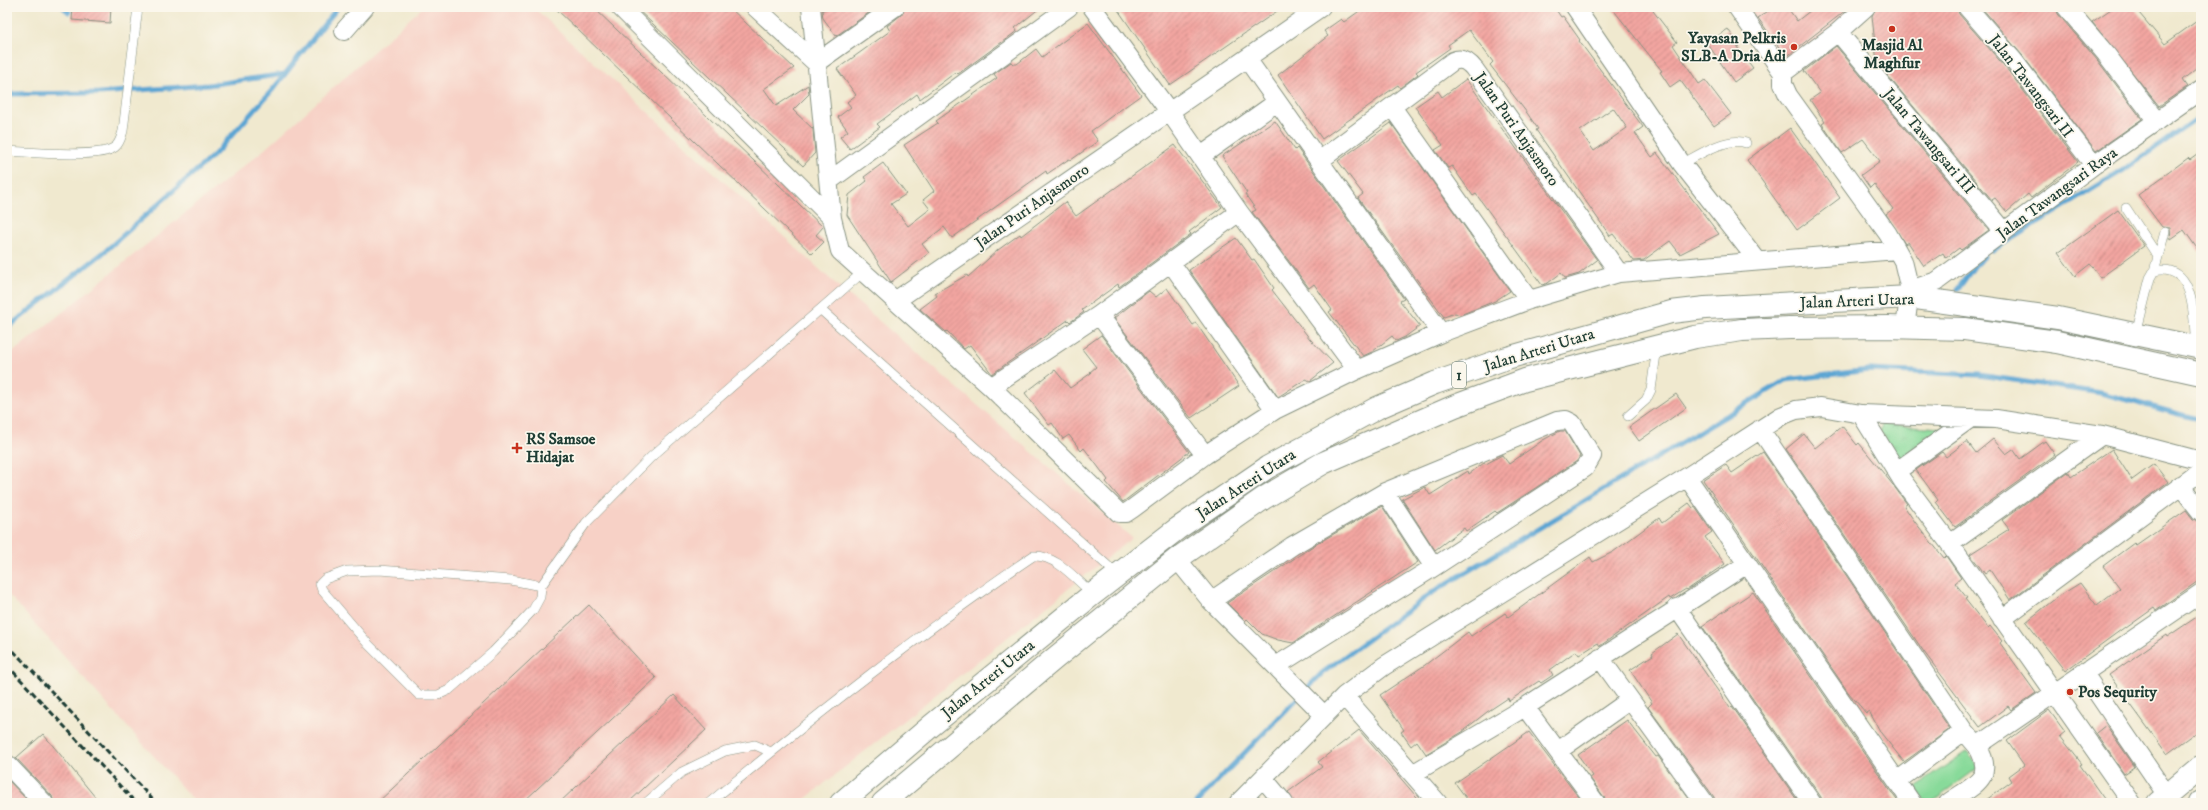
<svg xmlns="http://www.w3.org/2000/svg" width="2208" height="810" viewBox="0 0 2208 810" font-family="'IM FELL DW Pica',serif">
<defs>
<pattern id="park-crowns" width="20" height="18" patternUnits="userSpaceOnUse"><rect width="20" height="18" fill="#88da9a"/><path d="M2 6a3 3 0 1 1 6 0M12 15a3 3 0 1 1 6 0" fill="none" stroke="#75bc85"/></pattern>
<pattern id="building-hatch" width="6" height="6" patternUnits="userSpaceOnUse"><rect width="6" height="6" fill="#f3a6a1"/><path d="M-1 1l2-2M0 6l6-6M5 7l2-2" fill="none" stroke="#c48884"/></pattern>
</defs>
<rect width="100%" height="100%" fill="#fbf7ec"/>
<filter id="ink" filterUnits="userSpaceOnUse"><feTurbulence type="fractalNoise" baseFrequency=".025" numOctaves="2"/><feDisplacementMap in="SourceGraphic" scale="8" xChannelSelector="R" yChannelSelector="G"/><feConvolveMatrix kernelMatrix="1 2 1 2 8 2 1 2 1" color-interpolation-filters="sRGB"/></filter>
<filter id="wash" filterUnits="userSpaceOnUse"><feTurbulence type="fractalNoise" baseFrequency=".012" numOctaves="4" result="noise"/><feDisplacementMap in="SourceGraphic" scale="16" xChannelSelector="R" yChannelSelector="G"/><feGaussianBlur stdDeviation="0.9" result="paint"/><feColorMatrix in="noise" values="0 0 0 0 0 0 0 0 0 0 0 0 0 0 0 0 0 1.4 0 .05"/><feComposite in="paint" operator="in"/></filter>
<g filter="url(#wash)">
<rect width="100%" height="100%" fill="#f0e9cf"/>
<path fill="#f7d1c6" d="M423 7H533L829 278 1132 538 800 803H196L7 593V357L265 149Z
M1759 7H1863L1787 66 1750 14Z"/>
<path fill="url(#park-crowns)" stroke="#548c67" d="M1882 424 1942 428 1901 460 1880 432Z"/>
<path fill="#88da9a" stroke="#548c67" d="M1967 751 1979 767 1931 803H1927L1915 787Z"/>
<g fill="none" stroke-linecap="round" stroke-linejoin="round">
<path stroke="#5ba5d3" stroke-width="5" d="M63 7 69 12
M7 94 99 93 208 85 285 74
M1993 250 2125 169 2201 116
M1958 289 1975 265 1985 256
M7 328 103 253 215 154 274 88 338 7
M1196 803 1322 673 1433 592 1786 380 1869 370 1979 375 2101 393 2201 420"/>
</g>
<g id="blocks">
<path fill="url(#building-hatch)" fill-rule="evenodd" d="M73 7H111L110 23 72 20Z
M554 7H593L823 227 816 235 824 242 812 254Z
M635 7H729L794 68 764 89 776 106 808 85 809 94 793 110 813 129 815 153 803 166Z
M827 7H877L836 36 823 18 822 11Z
M905 7H1041L1015 28 1017 31 998 45 958 74 956 72 920 99 917 94 877 124 880 127 850 149 840 137 848 131 838 117 851 107 847 102 856 95 837 69 890 31 887 26 901 15Z
M1116 7H1283L1170 85Z
M1365 7H1554L1561 17 1563 16 1580 40 1579 41 1643 127 1635 133 1652 157 1657 153 1719 234 1680 254 1670 241 1644 260 1634 261 1613 234 1610 236 1536 130 1538 129 1527 113 1490 65 1493 62 1469 30 1448 45 1450 48 1416 72 1418 74 1400 88 1398 85 1322 139 1278 75 1328 36 1324 31 1341 19 1344 22ZM1613 108 1627 128 1594 151 1580 131Z
M1611 7H1650L1677 42 1673 45 1699 84 1705 80 1731 114 1714 126 1680 80 1670 87 1660 72 1662 71Z
M1774 7H1787L1797 21 1815 7H1850L1786 57 1758 18Z
M1876 7H1957L1959 14 2006 68 2078 162 2031 198 2028 194 2007 212 1995 198 1992 200 1877 63 1872 16Z
M1981 7H2056L2058 14 2098 61 2142 119 2096 151 2022 55Z
M2114 7H2134L2165 44 2201 18V65L2182 80 2187 87 2159 106 2092 22Z
M1088 23 1141 95 1091 131 1098 141 1071 160 1069 159 1047 174 1046 171 952 238 944 227 922 244 929 253 891 282 847 215 849 195 867 181 864 177 883 163 906 194 891 204 908 226 930 209 923 200 934 191 904 145 938 123 936 121 997 78 994 74 1011 62 1013 64H1017L1036 49 1042 57Z
M1728 29 1739 46 1737 47 1753 68 1734 82 1707 43Z
M1836 46 1989 230 1961 250 1959 248 1946 258 1943 253 1924 266 1908 242 1905 244 1886 214 1893 209 1874 184 1870 188 1861 175 1880 161 1863 139 1842 153 1822 124 1825 122 1810 100 1820 93 1804 71Z
M1466 79 1597 260 1579 274 1565 278 1561 273 1548 283 1542 285 1476 194 1473 196 1452 166 1448 168 1435 150 1443 145 1415 107 1438 91 1442 97Z
M1275 121 1295 150 1297 148 1404 299 1400 301 1420 326 1405 337 1396 341 1392 336 1372 352 1363 356 1329 312 1332 310 1314 284 1309 288 1252 212 1256 210 1245 194 1247 193 1222 156Z
M1391 123 1510 291 1495 301 1460 315 1455 313 1444 317 1358 198 1363 194 1338 161Z
M1790 128 1840 198 1797 230 1747 160Z
M1175 145 1222 207 1189 232 1191 234 1119 287 1118 284 1082 310 1084 312 1073 320 1070 322 1068 320 992 374 970 345 964 349 947 331 946 332 920 309 937 296 935 293 967 275 968 277 998 250 1020 234 1021 236 1065 202 1076 216Z
M2201 152V254L2184 230 2171 239 2170 228 2162 227 2138 195 2188 158 2190 160Z
M2118 210 2144 246 2100 278 2090 264 2075 276 2058 253Z
M1236 238 1252 260 1254 259 1274 288 1272 290 1310 339 1333 363 1310 381 1306 379 1278 397 1189 270Z
M1167 288 1193 325 1196 323 1239 386 1191 418 1114 318 1149 291 1156 297Z
M1101 335 1189 452 1123 502 1106 482 1108 480 1084 448 1081 451 1069 435 1063 439 1052 423 1049 425 1025 393 1055 370 1070 388 1091 373 1090 372 1096 367 1082 349Z
M1676 394 1686 408 1639 441 1629 427Z
M1842 426 1857 445 1859 443 1893 485 1907 504 1904 506 1915 522 1944 558 1946 556 1961 578 1955 583 1967 598 1965 599 1988 628 1990 626 2002 641 2000 643 2036 693 2011 710 2008 706 1980 727 1924 652 1786 449 1804 434 1815 448Z
M1560 431H1565L1580 456 1577 461 1497 513 1495 511 1466 531 1464 528 1435 550 1402 499 1425 487 1430 495 1468 471 1469 474 1484 463 1486 464 1502 455 1509 464 1543 440Z
M1993 439 2006 454 2013 449 2020 459 2045 441 2055 455 1955 527 1936 502 1938 500 1916 470 1942 452 1946 457 1967 441 1976 453Z
M2112 449 2132 480 2154 464 2168 482 2010 600 1990 570 1985 574 1970 554 2009 529 2002 520 2068 472 2071 477Z
M1763 452 1950 729 1904 762 1881 733 1869 711 1866 713 1848 692 1703 480 1726 465 1732 473Z
M1689 503 1693 508 1695 507 1712 532 1705 537 1725 564 1687 590 1686 589 1670 599 1669 597 1600 646 1598 643 1579 655 1576 651 1550 670 1553 675 1541 683 1539 681 1509 701 1508 698 1487 712 1464 730V731L1426 754 1417 741 1411 746 1401 732 1404 730 1380 695 1425 665 1468 632 1471 636 1505 613 1508 617 1590 557 1593 562 1613 552 1659 518 1662 523Z
M1382 506 1418 562 1293 643 1278 640 1262 634 1247 619 1245 621 1227 603 1313 546Z
M2186 510 2193 519 2201 522V579L2156 611 2154 608 2126 628 2125 627 2065 671 2026 622 2056 598 2080 583 2097 606 2120 588 2103 566 2134 543 2136 545Z
M1753 592 1894 796 1899 803H1822L1821 797 1702 626Z
M589 605 656 678 522 803H377Z
M2201 614V729L2167 754 2109 675 2166 635 2167 637Z
M1678 634 1730 708 1732 706 1799 803H1715L1714 797 1648 707 1652 703 1630 670 1653 655 1652 653Z
M674 695 706 730 628 803H559Z
M2049 710 2065 732 2060 736 2082 764 2080 765 2107 803H1982L2012 781 2009 776 2024 765 2007 741Z
M1627 720 1656 757 1658 756 1692 803H1606L1604 797 1590 778 1593 776 1578 755Z
M2106 725 2135 767 2124 774 2096 733Z
M1359 730 1422 803H1294L1288 792 1322 767 1318 762Z
M1529 732 1583 803H1470L1455 783Z
M43 734 59 753 100 803H54L52 796 16 758Z
M7 779 30 803H7Z"/>
</g>
</g>
<g filter="url(#ink)">
<use href="#blocks" fill-opacity="0" stroke="#889382" stroke-width="1"/>
<g fill="none" stroke-linecap="round" stroke-linejoin="round">
<g stroke="#889382" stroke-width="10">
<path id="service" d="M7 151C28 152 100 159 115 147 120 143 121 137 123 131L138 7
M1682 164C1698 155 1728 136 1746 143
M2126 208 2157 255
M2154 271 2165 232
M821 310 1118 575
M2136 334 2150 278 2154 271C2197 262 2193 319 2196 347
M1628 416 1646 400 1651 390 1657 347
M541 586 511 580 379 570 347 571 325 579 320 584 322 590 369 645 419 695H438L449 690 493 652 533 610 540 597 541 586 586 523 651 457 863 272
M646 803 682 772 725 751 755 745 771 752
M709 803C814 717 921 632 1033 556 1056 554 1076 580 1093 594"/>
</g>
<g stroke="#889382" stroke-width="20">
<path id="minor" d="M620 7 832 218
M755 7 816 63 895 7
M811 7 832 218 840 251 991 387 1119 513H1126L1132 509 1205 455 1275 410 1357 370 1441 333 1529 300 1619 273 1897 250
M1092 7 1169 111 1239 212 1357 370
M1575 7 1682 164 1757 260
M1737 7 1783 73V84L1788 95 1888 234 1903 261 1910 290 1905 328
M1967 7 2014 61 2094 165
M2066 7 2106 54 2157 121
M344 31 365 7
M1838 32 2004 231
M1247 59 1441 333
M1783 73 1838 32 1866 7
M1392 107 1529 300
M1201 156 1277 102
M1319 161 1453 61C1462 57 1469 62 1475 70L1619 273
M829 181 1069 7
M1171 263 1275 410
M1910 290 1937 281 2094 165 2201 90
M895 301 1321 7
M1099 315 1205 455
M991 387 1099 315 1239 212
M1861 414 1902 480 1950 544 2132 803
M1760 429 1964 731 1977 746
M1897 471 1971 418
M1687 477 1912 803
M2180 485 2201 512
M1385 492 1434 567
M1950 544 2102 435
M1177 559 1211 601 1324 715
M1211 601 1292 546 1385 492 1557 421 1566 420 1572 423 1592 456 1585 468 1434 567 1276 666
M1677 608 1812 803
M2002 619 2201 471
M1600 658 1705 803
M2083 672 2166 794
M1344 696 1438 803
M1525 707 1596 803
M1558 751 1630 700
M7 764 44 803
M1414 773 1525 707 1747 564
M1263 778 1284 803
M1897 781 1964 731
M1238 803 1344 696 1384 666 1687 477 1781 416 1796 410 1821 407 1861 414 1996 419 2102 435 2201 461
M1948 803C1973 785 1997 779 1977 746L2201 593"/>
</g>
<g stroke="#889382" stroke-width="24">
<path id="tertiary" d="M2158 803 2201 767
M2199 803 2201 802"/>
</g>
<g stroke="#889382" stroke-width="24">
<path id="trunk" d="M841 803 931 726 1093 594 1177 529 1268 467 1377 408 1435 383 1507 358 1671 312 1705 308 1909 297 2058 318 2201 348
M883 803 1054 659 1177 559 1264 498 1323 463 1455 406 1525 380 1695 337 1742 330 1790 328 1887 327 1965 329 2057 342 2201 374"/>
</g>
<use href="#service" stroke="#fff" stroke-width="9"/>
<use href="#minor" stroke="#fff" stroke-width="18"/>
<use href="#tertiary" stroke="#fff" stroke-width="22"/>
<use href="#trunk" stroke="#fff" stroke-width="22"/>
<path stroke="#1f3d34" stroke-width="3" stroke-dasharray="6 3" stroke-linecap="butt" d="M7 644 156 803
M7 665 136 803"/>
</g>
</g>
<g fill="#c8321e" stroke="#fbf7ec" stroke-width="1.5">
<circle cx="1892" cy="29" r="4"/>
<circle cx="1794" cy="47" r="4"/>
<path d="M515 442h4v4h4v4h-4v4h-4v-4h-4v-4h4z"/>
<circle cx="2070" cy="692" r="4"/>
</g>
<g text-anchor="middle" dominant-baseline="central" stroke-width="3.5" stroke-linejoin="round" paint-order="stroke">
<rect fill="#fbf7ec" stroke="#61756b" stroke-width="1" x="1452" y="362" width="14" height="26" rx="3"/>
<g font-size="15" font-weight="bold" fill="#1f3d34">
<text x="1459" y="375">1</text>
</g>
<g font-size="16" font-weight="bold" fill="#1f3d34" stroke="#fbf7ec" text-anchor="start">
<text x="1786" y="38" text-anchor="end">Yayasan Pelkris<tspan x="1786" dy="18">SLB-A Dria Adi</tspan></text>
<text x="1892" y="45" text-anchor="middle">Masjid Al<tspan x="1892" dy="18">Maghfur</tspan></text>
<text x="526" y="439">RS Samsoe<tspan x="526" dy="18">Hidajat</tspan></text>
<text x="2078" y="692">Pos Sequrity</text>
</g>
<g font-size="16" fill="#1f3d34" stroke="#fbf7ec">
<text transform="translate(2031 86) rotate(52)">Jalan Tawangsari II</text>
<text transform="translate(1517 129) rotate(55)">Jalan Puri Anjasmoro</text>
<text transform="translate(1929 141) rotate(50)">Jalan Tawangsari III</text>
<text transform="translate(2057 193) rotate(-36)">Jalan Tawangsari Raya</text>
<text transform="translate(1032 206) rotate(-35)">Jalan Puri Anjasmoro</text>
<text transform="translate(1857 301) rotate(-2)">Jalan Arteri Utara</text>
<text transform="translate(1539 350) rotate(-17)">Jalan Arteri Utara</text>
<text transform="translate(1246 484) rotate(-33)">Jalan Arteri Utara</text>
<text transform="translate(988 679) rotate(-39)">Jalan Arteri Utara</text>
</g>
</g>
<rect width="2208" height="810" fill="none" stroke="#fbf7ec" stroke-width="24"/>
</svg>
